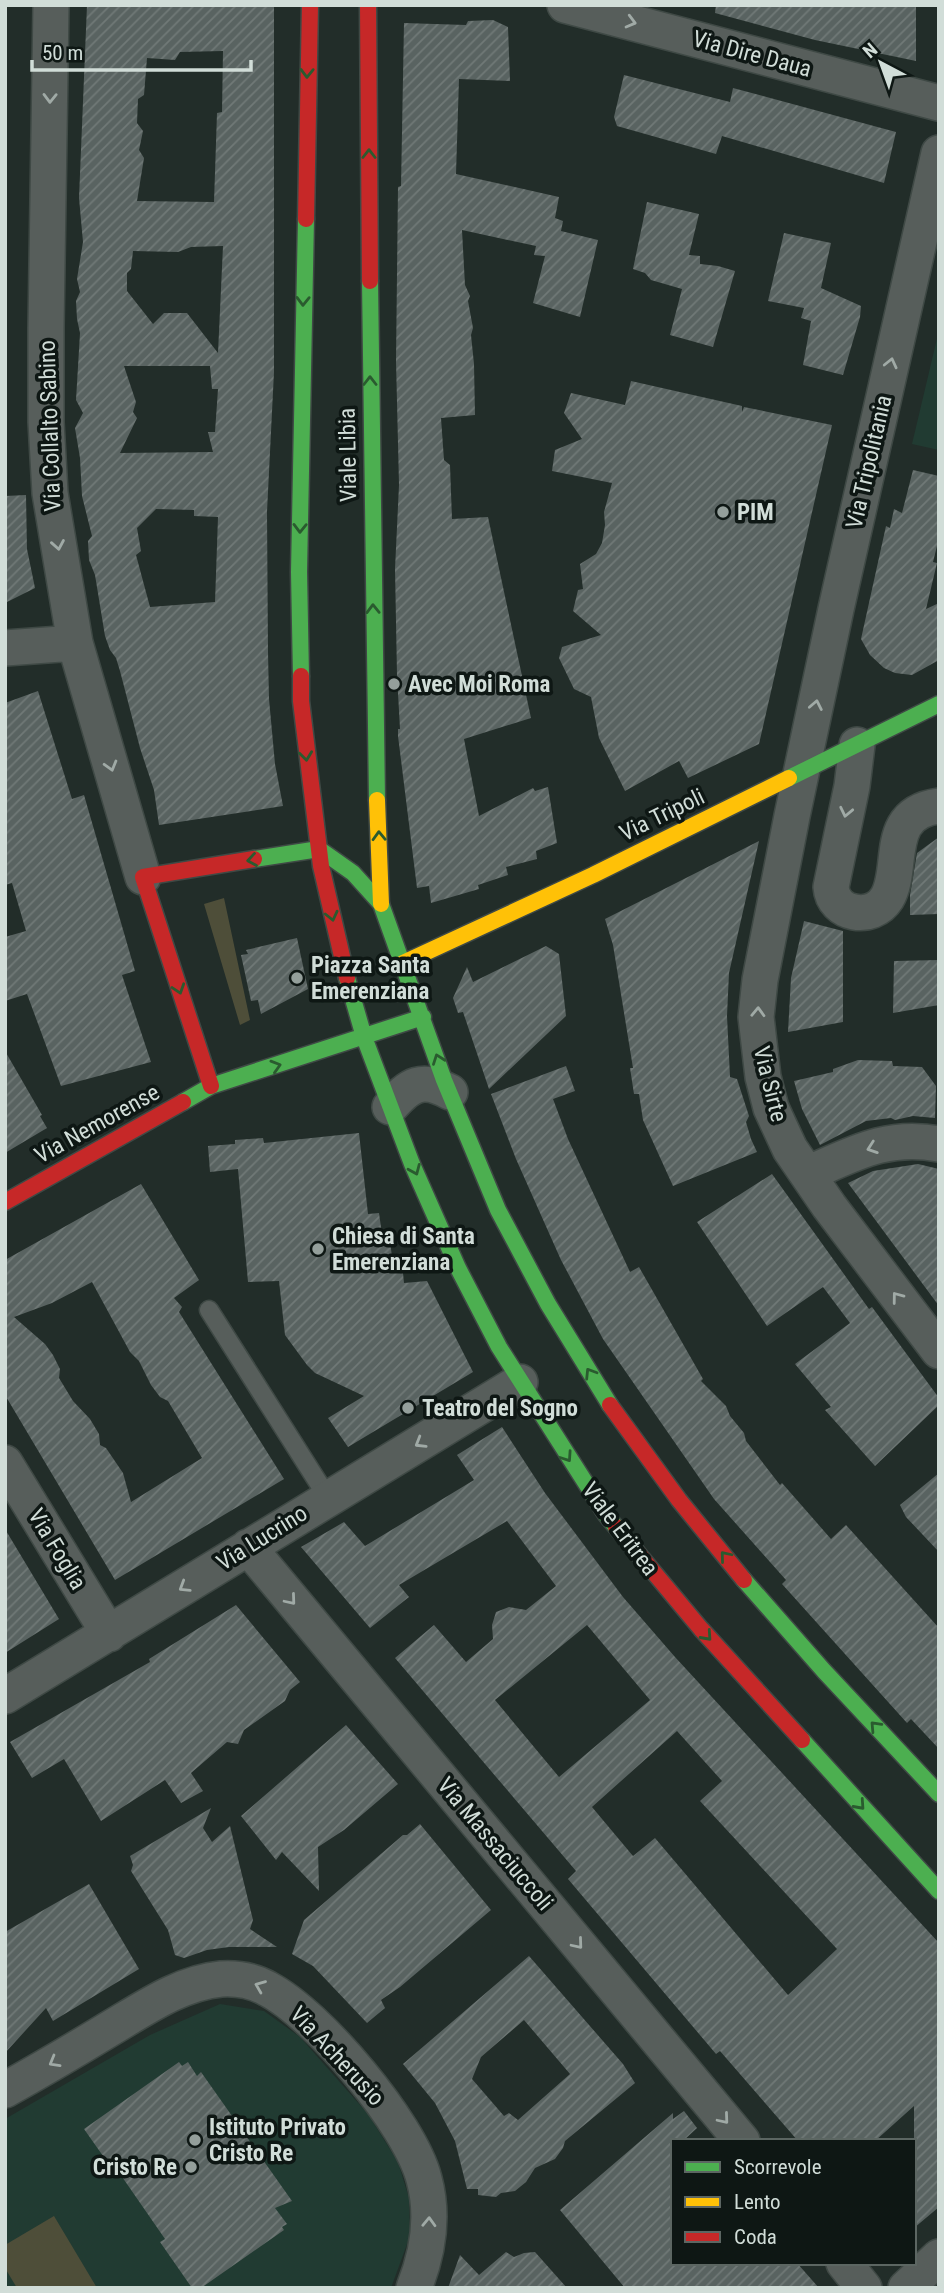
<svg xmlns="http://www.w3.org/2000/svg" width="944" height="2293" viewBox="0 0 944 2293" font-family="'Roboto Condensed',sans-serif">
<defs>
<pattern id="building-hatch" width="6" height="6" patternUnits="userSpaceOnUse" patternTransform="scale(1.75)"><rect width="6" height="6" fill="#596361"/><path d="M-1 1l2-2M0 6l6-6M5 7l2-2" fill="none" stroke="#707977"/></pattern>
</defs>
<rect width="100%" height="100%" fill="#222d29"/>
<path fill="#213b32" d="M939 330V450L912 444Z
M220 2004 264 2011 300 2037 368 2114 398 2162 409 2198 410 2236 391 2288H5V2119L150 2035Z"/>
<path fill="#4e4e39" d="M224 898 250 1020 240 1025 204 904Z
M54 2216 97 2288H17L5 2268V2245Z"/>
<path fill="url(#building-hatch)" fill-rule="evenodd" d="M87 5H274V372L267 512 268 652 269 699 275 764 283 806 159 825 154 790 140 748 120 671 116 658 110 650 105 636 95 575 89 560 88 541 92 536 82 496 80 458 75 428 83 413 76 400 80 333 77 319 76 301 80 292 77 279 83 242 79 198ZM223 51 222 112 217 113 214 202 137 201 144 158 139 150 143 131 137 123 138 99 144 95 147 58 175 60 180 52ZM223 246 218 353 187 313H164L153 324 127 291V273L131 269 133 251 178 252 191 247ZM124 366H210L212 389H218L215 432H208L213 452 120 453 137 418 133 412 136 402ZM156 509 194 510V516L218 517 215 602 150 607 136 555 141 551 137 528Z
M716 5H916V61L815 40 715 13Z
M493 20 508 27 510 81 459 79 456 174 559 197 555 218 563 221 561 231 598 240 580 317 533 303 545 256 534 255 536 246 462 230 465 285 470 296 468 301 473 328 471 335 474 364 475 415 441 418 444 460 450 465 452 519 488 517 531 718 464 739 479 816 533 788 535 791 548 787 557 843 536 851 537 859 506 867 508 875 478 885 479 889 431 903 429 886 417 888 398 736V729H400L397 675 395 569 399 485 396 361 398 187 401 186 404 23 466 25 468 21Z
M624 75 730 102 733 88 896 132 884 183 722 136 716 154 617 126 614 117Z
M647 202 699 214 689 255 700 256V264L718 266 735 271 713 347 670 335 682 289 651 280 645 273 633 269Z
M784 233 831 243 821 288 861 306 860 317 843 375 803 365 811 321 801 318 804 308 768 301Z
M631 381 742 406V412L744 407 832 425 759 744 688 778 679 761 625 791 599 738 591 697 574 689 559 658 562 647 601 635 573 611 578 590 583 589 580 564 596 554 602 543 605 525 604 512 612 483 552 471 555 450 582 439 564 413 571 393 625 405Z
M913 470 939 476V538L933 562 937 563 926 609 939 603V660L912 675 895 673 884 668 870 655 861 639 886 526 890 528 894 509 902 513Z
M26 495 27 549 35 588 5 603V496Z
M38 691 72 799 84 795 135 971 122 975 151 1062 61 1086 27 994 5 1001V937L26 931 12 883 5 885V703Z
M939 837V914L910 915V895L917 853Z
M759 841 729 973 727 1016 730 1077 737 1079 749 1116 746 1122 751 1139 757 1152 673 1186 643 1120 639 1094H634L630 1068H633L613 945 605 919Z
M804 921 843 931V1022L788 1032 791 978Z
M297 938 308 989 261 1014 258 1000 251 1001 241 955 248 954 246 950Z
M546 946 559 954 566 1016 489 1089 463 1012 458 1013 453 998 467 967 473 982Z
M939 960V1005L893 1013 894 961Z
M5 1051 42 1115 40 1116 47 1128 5 1153Z
M858 1060 892 1061 893 1066 922 1067 936 1086 935 1118 913 1116 895 1120 891 1118 866 1121 820 1145 802 1109 794 1081 833 1072V1069Z
M566 1066 575 1091 553 1099 568 1139 630 1272 639 1267 703 1379 701 1381 726 1406 730 1416 744 1433 746 1441 780 1485 782 1483 831 1539 846 1525 939 1628V1749L911 1719 907 1723 782 1584 786 1580 714 1499 603 1339 561 1260 516 1159 491 1094Z
M359 1133 368 1214 379 1213 382 1234H389L393 1264 402 1263 404 1283 427 1281 473 1372 348 1447 328 1418 364 1396 315 1373 307 1365 285 1335 279 1281 248 1282 238 1169 210 1172 208 1146 235 1144V1140L263 1138 264 1143Z
M918 1164 939 1169V1306L848 1183 873 1171Z
M772 1174 869 1309 872 1307 939 1398V1405L875 1466 825 1410 831 1407 795 1364 850 1323 823 1287 767 1326 697 1222Z
M141 1184 199 1280 174 1298 182 1307 179 1312 284 1479 115 1580 5 1395V1260ZM92 1282 130 1352 139 1361 151 1385 160 1397 168 1401 202 1458 131 1502 123 1473 106 1448 100 1445 99 1434 90 1419 73 1401 59 1378 60 1369 53 1355 45 1344 14 1317 52 1303Z
M502 1427 545 1493 623 1597 675 1657 939 1943V2207L914 2228V2106L875 2141H798L720 2051 716 2054 568 1879 576 1871 395 1658 434 1625 466 1662 493 1639 492 1625 496 1612 509 1607 526 1610 556 1586 507 1521 399 1585 409 1597 370 1628 301 1547 344 1522 365 1546 474 1480 457 1455ZM587 1625 650 1700 559 1777 495 1700ZM677 1731 722 1781 700 1801 837 1949 788 1995 655 1838 633 1856 592 1807Z
M939 1473V1552L906 1517 900 1505Z
M5 1529 59 1619 5 1653Z
M236 1605 300 1682 290 1690 285 1701 244 1730 238 1744 227 1742 191 1773 203 1791 181 1803 165 1780 101 1821 64 1759 32 1778 10 1742 150 1662 149 1659Z
M346 1725 398 1784 344 1830 318 1847 319 1891 282 1852 276 1860 241 1816Z
M211 1808 203 1828 212 1842 230 1826 253 1920 250 1929 277 1947H229L207 1950 184 1958 175 1955 168 1930 131 1871 133 1865 130 1856Z
M420 1824 491 1910 400 1987 381 2000 385 2008 367 2023 313 1966 292 1954 304 1920 403 1835H407Z
M89 1884 139 1969 53 2021 46 2008 5 2053V1932Z
M529 1956 623 2064 635 2083 565 2141 563 2148 555 2159 535 2168 526 2182 515 2191 501 2193 496 2197 478 2195V2189H467L455 2141 435 2103 403 2064ZM524 2020 570 2074 518 2120 509 2113 504 2116 472 2079 481 2057Z
M179 2062 182 2066 188 2062 197 2076 201 2072 292 2201 275 2208 287 2224 282 2227 284 2230 201 2288H192L160 2242 165 2239 118 2171 115 2173 84 2129Z
M684 2111 697 2128 683 2141H673V2263H797L819 2288H625L560 2210 673 2113V2119Z
M506 2252 514 2257 524 2253 535 2252 567 2288H448L460 2255 479 2275Z"/>
<g fill="none" stroke-linecap="round" stroke-linejoin="round">
<g stroke="#3f4945" stroke-width="21">
<path id="lane" d="M209 1310 328 1498"/>
</g>
<g stroke="#3f4945" stroke-width="38">
<path id="street" d="M51 5 46 328V422L50 493 75 643 143 877
M565 5 939 103
M939 153 836 609 792 816 760 980 756 1017 763 1077 771 1108 790 1149 829 1206 939 1351
M5 648 75 643
M857 745 852 786 831 887C833 915 872 922 887 898 905 868 882 813 939 806
M390 1107C410 1084 422 1077 450 1092
M807 1174C853 1154 887 1134 939 1144
M5 1463 109 1634
M248 1547 742 2141
M5 1696 520 1382
M5 2090C39 2071 73 2051 106 2031 142 2010 179 1983 221 1979 237 1978 254 1981 268 1989 318 2015 410 2124 424 2179 434 2216 428 2253 414 2288
M844 2263 864 2288
M906 2288 939 2257"/>
</g>
<g stroke="#3f4945" stroke-width="19">
<path id="fast" d="M370 281 377 800
M301 676 299 572 306 219
M789 778 939 704
M254 859 319 849 353 873 381 904 444 1080 498 1210 548 1304 610 1405
M347 978 364 1037 412 1164 458 1268 499 1347 606 1515 616 1527
M183 1102 211 1086 423 1017
M744 1580 824 1671 939 1794
M802 1740 939 1891"/>
</g>
<g stroke="#3f4945" stroke-width="19">
<path id="slow" d="M377 800 381 904
M403 963 593 875 789 778"/>
</g>
<g stroke="#3f4945" stroke-width="19">
<path id="jam" d="M368 5 370 281
M306 219 310 5
M301 676V701L321 866 347 978
M211 1086 143 877 254 859
M5 1202 183 1102
M610 1405 679 1500 744 1580
M616 1527 701 1629 802 1740"/>
</g>
<use href="#lane" stroke="#575e5b" stroke-width="18"/>
<use href="#street" stroke="#575e5b" stroke-width="35"/>
<use href="#fast" stroke="#4caf50" stroke-width="16"/>
<use href="#slow" stroke="#ffc107" stroke-width="16"/>
<use href="#jam" stroke="#c62828" stroke-width="16"/>
</g>
<defs><path id="oneway-chevron" d="M-2-3.5L2.5 0L-2 3.5" fill="none" stroke-width="1.6" stroke-linecap="round" stroke-linejoin="round" transform="scale(1.75)"/></defs>
<g stroke="#a0aaa6">
<use href="#oneway-chevron" transform="translate(631 22) rotate(15)"/>
<use href="#oneway-chevron" transform="translate(50 98) rotate(91)"/>
<use href="#oneway-chevron" transform="translate(891 363) rotate(-77)"/>
<use href="#oneway-chevron" transform="translate(58 545) rotate(80)"/>
<use href="#oneway-chevron" transform="translate(816 705) rotate(-79)"/>
<use href="#oneway-chevron" transform="translate(111 766) rotate(74)"/>
<use href="#oneway-chevron" transform="translate(846 812) rotate(102)"/>
<use href="#oneway-chevron" transform="translate(758 1012) rotate(-88)"/>
<use href="#oneway-chevron" transform="translate(872 1148) rotate(161)"/>
<use href="#oneway-chevron" transform="translate(897 1297) rotate(-127)"/>
<use href="#oneway-chevron" transform="translate(420 1443) rotate(149)"/>
<use href="#oneway-chevron" transform="translate(184 1587) rotate(148)"/>
<use href="#oneway-chevron" transform="translate(291 1600) rotate(50)"/>
<use href="#oneway-chevron" transform="translate(578 1944) rotate(50)"/>
<use href="#oneway-chevron" transform="translate(260 1986) rotate(-158)"/>
<use href="#oneway-chevron" transform="translate(54 2062) rotate(150)"/>
<use href="#oneway-chevron" transform="translate(724 2119) rotate(50)"/>
<use href="#oneway-chevron" transform="translate(429 2222) rotate(-88)"/>
</g>
<g stroke="#2a5b2f">
<use href="#oneway-chevron" transform="translate(307 73) rotate(91)"/>
<use href="#oneway-chevron" transform="translate(369 154) rotate(-90)"/>
<use href="#oneway-chevron" transform="translate(303 301) rotate(91)"/>
<use href="#oneway-chevron" transform="translate(370 381) rotate(-90)"/>
<use href="#oneway-chevron" transform="translate(300 528) rotate(91)"/>
<use href="#oneway-chevron" transform="translate(373 609) rotate(-91)"/>
<use href="#oneway-chevron" transform="translate(306 756) rotate(83)"/>
<use href="#oneway-chevron" transform="translate(379 836) rotate(-92)"/>
<use href="#oneway-chevron" transform="translate(252 860) rotate(171)"/>
<use href="#oneway-chevron" transform="translate(332 916) rotate(77)"/>
<use href="#oneway-chevron" transform="translate(179 989) rotate(72)"/>
<use href="#oneway-chevron" transform="translate(438 1059) rotate(-110)"/>
<use href="#oneway-chevron" transform="translate(276 1066) rotate(-17)"/>
<use href="#oneway-chevron" transform="translate(415 1170) rotate(67)"/>
<use href="#oneway-chevron" transform="translate(590 1373) rotate(-122)"/>
<use href="#oneway-chevron" transform="translate(567 1457) rotate(56)"/>
<use href="#oneway-chevron" transform="translate(725 1556) rotate(-130)"/>
<use href="#oneway-chevron" transform="translate(707 1636) rotate(48)"/>
<use href="#oneway-chevron" transform="translate(875 1726) rotate(-133)"/>
<use href="#oneway-chevron" transform="translate(860 1805) rotate(48)"/>
</g>
<g fill="#949f9b" stroke="#0e1714" stroke-width="2.5">
<circle cx="723" cy="512" r="7"/>
<circle cx="394" cy="684" r="7"/>
<circle cx="297" cy="978" r="7"/>
<circle cx="318" cy="1249" r="7"/>
<circle cx="408" cy="1408" r="7"/>
<circle cx="195" cy="2140" r="7"/>
<circle cx="191" cy="2167" r="7"/>
</g>
<g text-anchor="middle" dominant-baseline="central" stroke-width="7" stroke-linejoin="round" paint-order="stroke">
<g font-size="23" fill="#d1ddd8" stroke="#0e1714">
<text transform="translate(752 54) rotate(15)">Via Dire Daua</text>
<text transform="translate(50 426) rotate(-92)">Via Collalto Sabino</text>
<text transform="translate(348 455) rotate(-91)">Viale Libia</text>
<text transform="translate(869 462) rotate(-77)">Via Tripolitania</text>
<text transform="translate(662 815) rotate(-26)">Via Tripoli</text>
<text transform="translate(770 1084) rotate(76)">Via Sirte</text>
<text transform="translate(97 1124) rotate(-29)">Via Nemorense</text>
<text transform="translate(620 1529) rotate(53)">Viale Eritrea</text>
<text transform="translate(262 1538) rotate(-32)">Via Lucrino</text>
<text transform="translate(57 1549) rotate(59)">Via Foglia</text>
<text transform="translate(495 1844) rotate(50)">Via Massaciuccoli</text>
<text transform="translate(337 2056) rotate(47)">Via Acherusio</text>
</g>
<g font-size="23" font-weight="bold" fill="#d1ddd8" stroke="#0e1714" text-anchor="start">
<text x="737" y="512">PIM</text>
<text x="408" y="684">Avec Moi Roma</text>
<text x="311" y="965">Piazza Santa<tspan x="311" dy="26">Emerenziana</tspan></text>
<text x="332" y="1236">Chiesa di Santa<tspan x="332" dy="26">Emerenziana</tspan></text>
<text x="422" y="1408">Teatro del Sogno</text>
<text x="209" y="2127">Istituto Privato<tspan x="209" dy="26">Cristo Re</tspan></text>
<text x="177" y="2167" text-anchor="end">Cristo Re</text>
</g>
</g>
<rect width="944" height="2293" fill="none" stroke="#d1ddd8" stroke-width="14"/>
<rect x="671" y="2139" width="245" height="126" fill="#0e1714" stroke="#5c6662" stroke-width="2"/>
<rect x="685" y="2162" width="35" height="10" fill="#4caf50" stroke="#5c6662" stroke-width="2"/>
<text x="734" y="2174" font-size="21" fill="#d1ddd8">Scorrevole</text>
<rect x="685" y="2197" width="35" height="10" fill="#ffc107" stroke="#5c6662" stroke-width="2"/>
<text x="734" y="2209" font-size="21" fill="#d1ddd8">Lento</text>
<rect x="685" y="2232" width="35" height="10" fill="#c62828" stroke="#5c6662" stroke-width="2"/>
<text x="734" y="2244" font-size="21" fill="#d1ddd8">Coda</text>
<g transform="translate(881 63) rotate(319)" stroke="#0e1714" stroke-width="5" paint-order="stroke">
<path d="M0-5L12 26L0 18L-12 26Z" fill="#d1ddd8"/>
<text y="-10" font-size="19" font-weight="bold" text-anchor="middle" fill="#d1ddd8">N</text>
</g>
<path d="M32 60v10h219v-10" fill="none" stroke="#d1ddd8" stroke-width="3.5"/>
<text x="42" y="60" font-size="21" fill="#d1ddd8" stroke="#0e1714" stroke-width="5" paint-order="stroke">50 m</text>
</svg>
